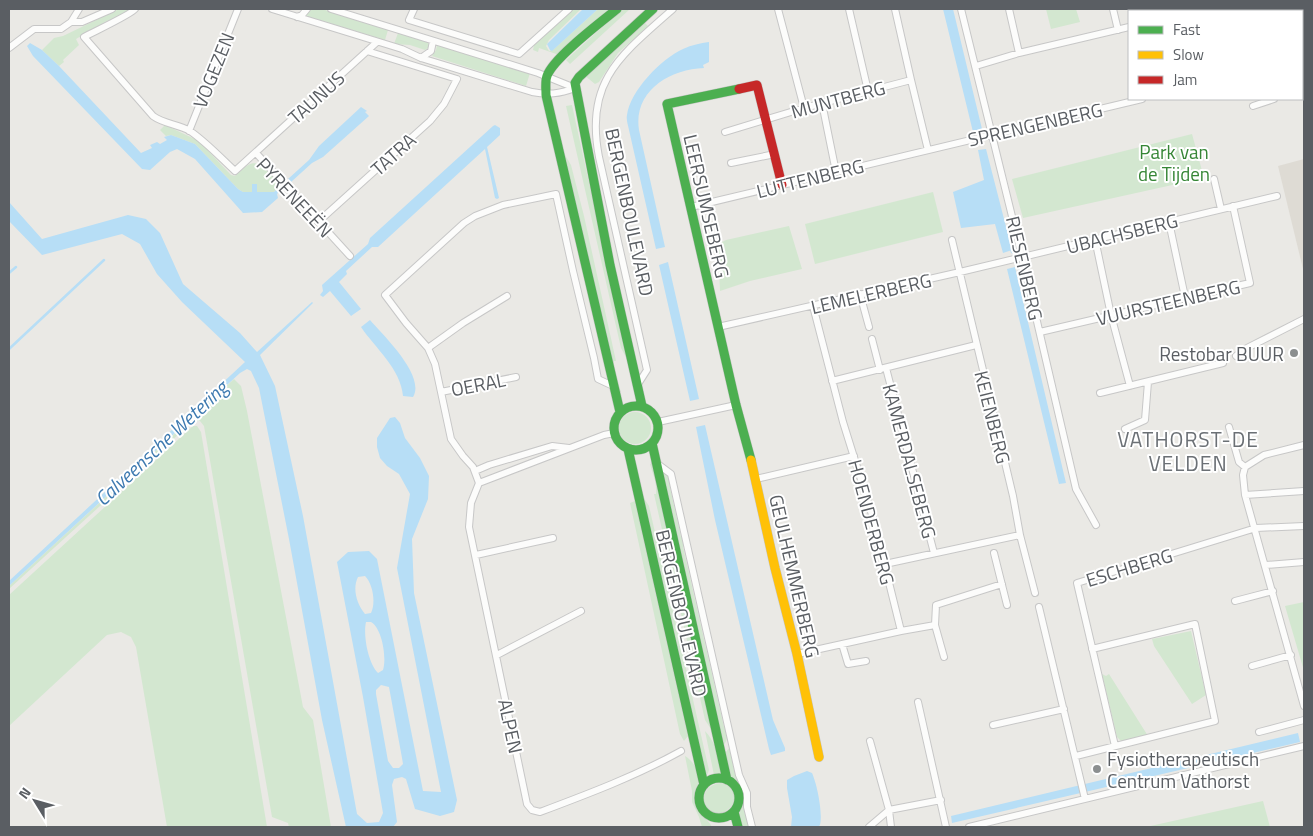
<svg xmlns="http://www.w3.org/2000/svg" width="1313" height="836" viewBox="0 0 1313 836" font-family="'Titillium Web',sans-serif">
<rect width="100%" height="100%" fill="#eae9e5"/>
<path fill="#dedbd4" d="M1304 159V269H1303L1278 166Z"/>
<path fill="#d3e7d0" d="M119 9H132L105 22 76 39 79 45 63 60 64 62 59 66 42 50 54 38 63 36Z
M311 9H322L388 30 385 40 306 16Z
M573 9H581L549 40 546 46 549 51 554 49 598 9H610L559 55 539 48 538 52 533 50 534 45Z
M622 9H630L570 64 566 60Z
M1046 9H1076L1080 22 1051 29Z
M643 21 648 26 618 53 599 82 595 84 584 75Z
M398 33 427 42 429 44 428 48 425 50 410 45 394 44Z
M437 45 530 73 526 86 432 56 436 50Z
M572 105 628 361 621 348 566 106Z
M165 125 199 141 231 175 235 176C239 172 243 168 248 165 261 157 273 177 281 185L274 192H257L252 184V192H243L238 189 195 144 171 135 166 136 160 130Z
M1192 134 1204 178 1023 218 1012 179Z
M565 155 571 165 584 216 616 361H614V372L621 392 618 393Z
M933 192 943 232 815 264 805 224Z
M789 226 802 269 750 281 720 291 718 244 726 240Z
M234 379 241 386 247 411 303 707 313 720 331 827H289L288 823 272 817 204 426 200 421 194 420 191 423 9 589V586Z
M619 428a16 16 0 1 1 32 0a16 16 0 1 1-32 0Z
M193 426H197L201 432 267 827H167L136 647 131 637 121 632 107 635 9 726V595Z
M653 462 713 726V732L705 720 654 494H656C657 480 652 473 650 464Z
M660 469 668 475 672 487 670 488 681 537H683L685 546 683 547 724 727H726C728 734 728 740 723 746Z
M642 495 649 506 709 770 706 778Z
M635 501 688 736 684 741 680 734 630 503Z
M1304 602V671L1285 606Z
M1191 631 1206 695 1192 704 1154 646 1152 639Z
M1102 674 1106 676 1109 674 1148 736 1121 741 1117 737Z
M705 731C717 744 719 758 722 775H714Z
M730 747 743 790 749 827H740L739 812 742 806V796L738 785 731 777 725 753Z
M685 756C694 761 700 774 700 784 699 793 693 797 697 808 701 816 708 819 712 827H702L699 817 692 802V791Z
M721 783C759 795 708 835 704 801 703 790 711 784 721 783Z
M1263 801 1270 827H1146Z"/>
<path fill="#b7def6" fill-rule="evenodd" d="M583 9H598L552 51 550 50 547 44Z
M943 9H953L982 129 973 132Z
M709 42V62L703 65 704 68C669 69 633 92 639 130L665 247 656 249 629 130C628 125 626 120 627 115 630 91 662 58 683 49 692 45 700 43 709 42Z
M30 43 42 50 59 66 141 153 152 148 150 145 157 142 160 144 167 140 164 137 171 135 195 144 238 189 243 192H252V184H257V192H274L278 188 281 190 277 194 278 198 262 212 243 213 195 159 177 149 170 152 150 170 142 169 33 56 27 46Z
M361 107 367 111 365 112 369 116 323 157 312 163 291 182 288 179 309 160 319 146Z
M495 125 500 128V135L487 147 499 198 497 199 495 198 485 149 378 247H372L346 271 347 274 339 282 361 309 351 316 330 291 323 297 320 295 323 291 322 285 368 244 370 238 493 126Z
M986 149 1012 250 1003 253 995 224 961 228 953 192 984 180 978 150Z
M9 202 42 239 128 215 146 219 160 233 183 284 240 333 257 352 312 302 313 303 260 355 275 386 303 516 357 814 367 823 379 822 383 813 363 697 337 562 348 552 369 551 377 559 423 791 441 792 397 568 410 494 399 474 387 466 380 458 377 447V438L390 418 395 417 400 423 405 438 420 458 429 476 428 499 412 539 414 593 457 800 454 812 440 816 415 809 406 779 402 777 394 779 392 785 397 822 393 827H346L322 720 289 539 259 388 251 371 247 369 240 373 9 586V581L245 362 182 302 157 274 140 244 122 234 42 255 9 221ZM365 576C373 584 376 603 371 613L365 614C357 604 352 589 358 577ZM366 622H371C382 628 387 658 383 670L378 673C368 663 363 635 366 622ZM381 685 389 687 402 758 403 764 399 768H393L388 761 376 694V690Z
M668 262 699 399 690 401 659 265Z
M1015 267 1066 483 1059 484 1007 269Z
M370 320C383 335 426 376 413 397L403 396C401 369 375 348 361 327Z
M705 425 773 720 785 748V751L771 755 769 749 715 520 696 427Z
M1298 733 1300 742 952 823 951 816Z
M807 771 812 773C817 784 823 813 820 825L818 827H791L792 817 787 788V780L794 776Z"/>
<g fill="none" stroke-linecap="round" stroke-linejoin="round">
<path stroke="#b7def6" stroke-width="2.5" d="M1009 237 1012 252
M9 273 16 267
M9 349 104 260"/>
<g stroke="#c7c7c7" stroke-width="8">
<path id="street" d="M135 9C132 14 93 32 84 37L153 116C164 124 178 124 190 131 206 142 221 158 235 171L377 42
M272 9 402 49 421 58 532 92C548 95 559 94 575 88
M331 9 538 73 575 88
M414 9 409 20 519 54 569 9
M778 9 804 108
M849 9 868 91
M895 9 911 80 928 150
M961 9 1022 257 1076 489 1096 525
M1009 9 1019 53
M1113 9 1118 30
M1165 9 1166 11
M1227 9 1228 11
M297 17 302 15 307 9
M71 22H82L112 9
M9 48 34 29H61L71 22 79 9
M421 58 431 51 433 41
M976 66 1019 53 1129 27
M1302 89 1304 88
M822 103 836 172
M1253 106 1274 99
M189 131 238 9
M725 132 804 108 911 80
M256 153 350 256
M731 163 775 154
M1214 179 1221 209
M691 207 1142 99
M318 222 430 121 444 104 457 79 367 51
M1169 222 1185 297
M1095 239 1111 315 1130 386
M952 240 1013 496 1020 535 1035 593
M860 294 869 327
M813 306 843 422 873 518 901 631 935 625 936 605 1002 584
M718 327 960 272 1277 196
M1040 332 1250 283 1233 206
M872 339 880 370
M428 348 463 323 507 296
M1236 356 1247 348 1304 319
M886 368 934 553
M832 381 976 345
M638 384 647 370 599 157C584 81 621 55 673 9
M441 392 516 377
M1100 393 1223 363
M658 422 736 405
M1229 427 1239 462 1245 467
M1125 429 1145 420 1148 382
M1304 445 1264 455 1245 467 1243 475 1245 495 1304 706
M655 462 671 474 739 775 747 793V807L752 827
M475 471 489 465 552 446 569 448
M756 479 854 456
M479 483 473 467 463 456 451 439 435 364 428 348 406 323 385 295 464 223 475 216 503 205 556 194 573 271 594 358 598 379 613 386
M479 483 471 503 469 527 527 804 532 810 540 812C588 794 636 776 681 751
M479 483 604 435 614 433
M1245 495 1304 491
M994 553 1007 605
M476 555 553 538
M885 564 1020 535
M1266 565 1304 562
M1235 601 1273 591
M1039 607 1085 799
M935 625 944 657
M842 644 848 664 866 661
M797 654 901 631
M497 655 581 611
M1252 666 1291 655
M918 702 946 827
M993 725 1064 709
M1259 732 1304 720
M870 741 889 810 891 827
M1115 746 1077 583 1256 528 1304 526
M1076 756 1215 721 1195 624 1092 649
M869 827 889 810 941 800
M969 827 1304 746"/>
</g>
<g stroke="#c6c6c5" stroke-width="10">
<path id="fast" d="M617 9C601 22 553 58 547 76 545 81 546 89 546 95L620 412
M739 89 667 104 736 405 751 460
M614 428a22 22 0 1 1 44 0a22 22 0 1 1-44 0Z
M642 406 610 265 575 83 579 77 653 9
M652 443 727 780
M628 449 704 785
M699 798a20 20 0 1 1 40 0a20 20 0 1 1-40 0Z
M734 812 738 827"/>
</g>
<g stroke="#c6c6c5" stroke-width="10">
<path id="slow" d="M751 460 775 568 797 654 819 757"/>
</g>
<g stroke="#c6c6c5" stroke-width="10">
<path id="jam" d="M739 89 757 85 782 185"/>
</g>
<use href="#street" stroke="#fcfcfb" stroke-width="6"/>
<use href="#fast" stroke="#4caf50" stroke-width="9"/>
<use href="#slow" stroke="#ffc107" stroke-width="9"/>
<use href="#jam" stroke="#c62828" stroke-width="9"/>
</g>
<g fill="#8c8f90" stroke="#fff" stroke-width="2">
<circle cx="1294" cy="353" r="5"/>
<circle cx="1097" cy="769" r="5"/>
</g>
<g text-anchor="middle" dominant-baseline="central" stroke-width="4" stroke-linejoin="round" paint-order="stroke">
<g font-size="19" fill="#5a5e63" stroke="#fff">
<text transform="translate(213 70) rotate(-68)">VOGEZEN</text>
<text transform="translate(316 97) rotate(-42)">TAUNUS</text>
<text transform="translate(838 99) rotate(-15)">MUNTBERG</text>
<text transform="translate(1035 124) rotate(-13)">SPRENGENBERG</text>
<text transform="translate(393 154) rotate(-42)">TATRA</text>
<text transform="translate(810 178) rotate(-14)">LUTTENBERG</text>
<text transform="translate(295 197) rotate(47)">PYRENEEËN</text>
<text transform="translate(707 206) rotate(77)">LEERSUMSEBERG</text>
<text transform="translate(630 212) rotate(78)">BERGENBOULEVARD</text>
<text transform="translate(1122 233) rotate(-14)">UBACHSBERG</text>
<text transform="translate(1025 268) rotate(77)">RIESENBERG</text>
<text transform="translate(871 293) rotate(-13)">LEMELERBERG</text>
<text transform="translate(1168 302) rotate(-13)">VUURSTEENBERG</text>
<text transform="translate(478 384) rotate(-11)">OERAL</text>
<text transform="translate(993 417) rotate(76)">KEIENBERG</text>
<text transform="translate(910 461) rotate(75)">KAMERDALSEBERG</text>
<text transform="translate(872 522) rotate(75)">HOENDERBERG</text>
<text transform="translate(1129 567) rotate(-17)">ESCHBERG</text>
<text transform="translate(795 576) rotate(77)">GEULHEMMERBERG</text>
<text transform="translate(682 613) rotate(77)">BERGENBOULEVARD</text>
<text transform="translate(511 726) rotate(78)">ALPEN</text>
</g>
<g font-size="19" fill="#368636" stroke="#fff">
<text x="1174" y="151">Park van<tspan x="1174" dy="22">de Tijden</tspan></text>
</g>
<g font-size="19" fill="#5a5e63" stroke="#fff" text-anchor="end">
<text x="1284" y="353">Restobar BUUR</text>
<text x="1107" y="758" text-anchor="start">Fysiotherapeutisch<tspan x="1107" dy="22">Centrum Vathorst</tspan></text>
</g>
<g font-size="20" font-style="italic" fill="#3e7ab0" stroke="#fff">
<text transform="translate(161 443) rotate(-43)">Calveensche Wetering</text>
</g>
<g font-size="21" letter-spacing="1" fill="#6b7075" stroke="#fff">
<text x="1188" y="439">VATHORST-DE<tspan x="1188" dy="24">VELDEN</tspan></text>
</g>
</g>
<rect width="1313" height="836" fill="none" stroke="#5a5e63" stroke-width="20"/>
<rect x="1128" y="10" width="175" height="90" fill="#ffffff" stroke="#bdbfc1"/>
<rect x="1138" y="26" width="25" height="8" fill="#4caf50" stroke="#bdbfc1"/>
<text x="1173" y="35" font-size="15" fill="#5a5e63">Fast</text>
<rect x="1138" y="51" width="25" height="8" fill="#ffc107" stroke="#bdbfc1"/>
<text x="1173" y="60" font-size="15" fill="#5a5e63">Slow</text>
<rect x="1138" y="76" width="25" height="8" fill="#c62828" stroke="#bdbfc1"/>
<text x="1173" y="85" font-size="15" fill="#5a5e63">Jam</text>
<g transform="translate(35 801) rotate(307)" stroke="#ffffff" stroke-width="4" paint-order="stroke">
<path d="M0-4L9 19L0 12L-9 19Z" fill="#5a5e63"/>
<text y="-8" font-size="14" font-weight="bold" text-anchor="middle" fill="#5a5e63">N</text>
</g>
</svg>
